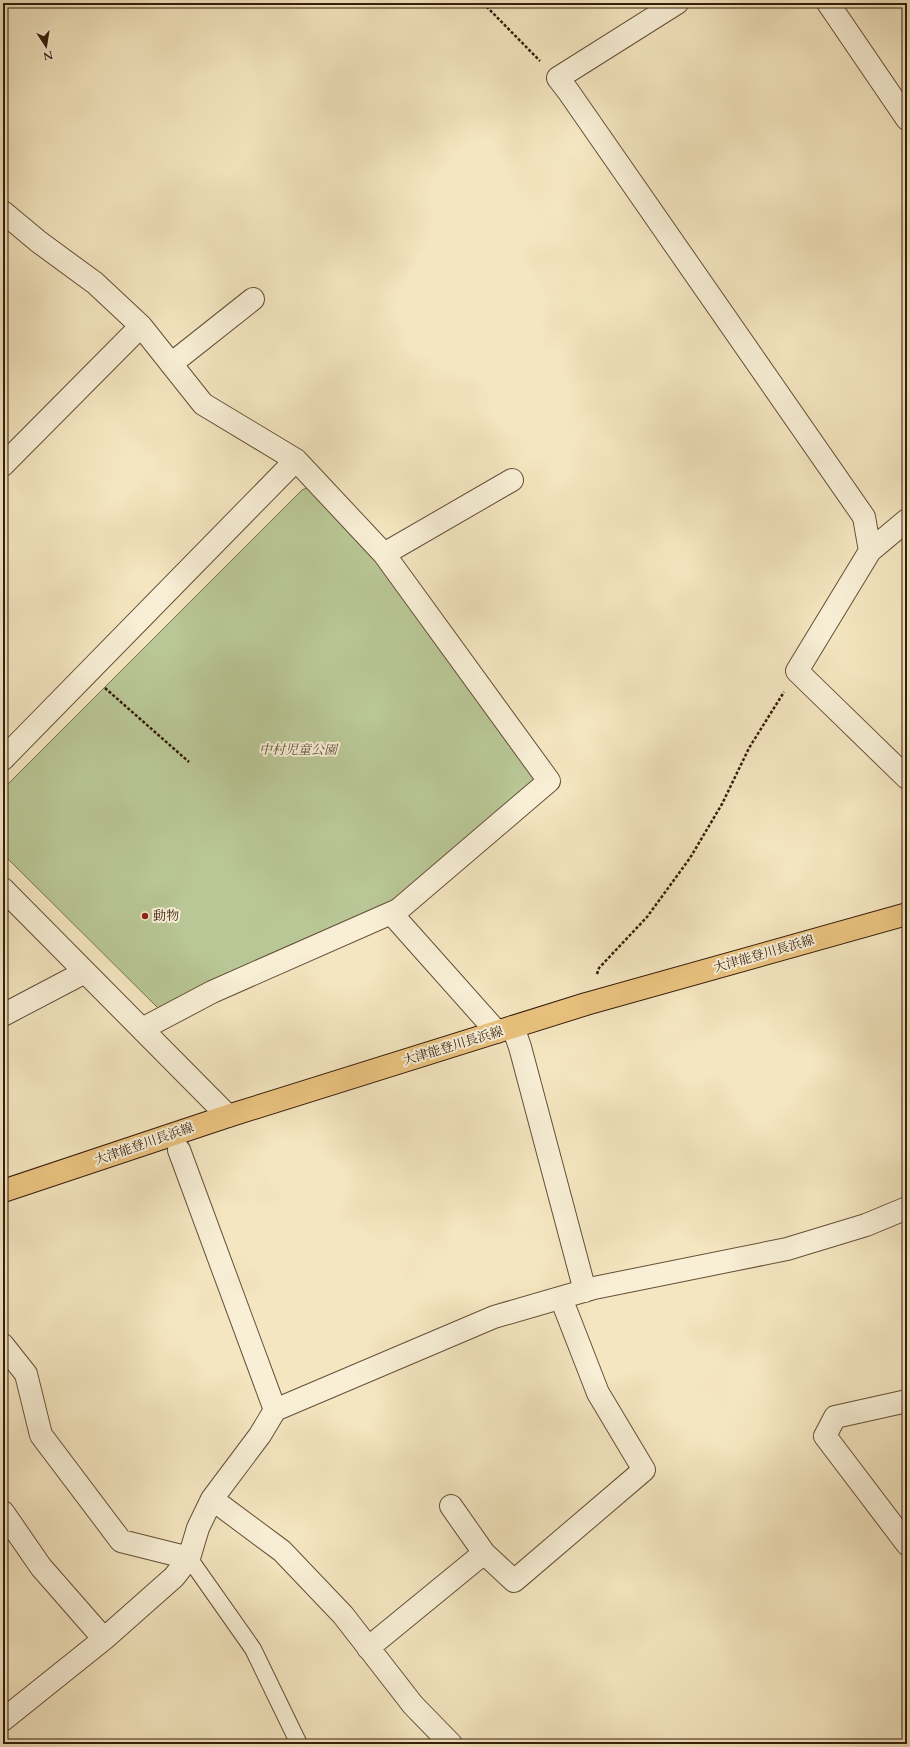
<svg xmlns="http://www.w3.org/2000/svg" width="910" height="1747" viewBox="0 0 910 1747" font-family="Cardo,'Noto Serif JP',serif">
<rect width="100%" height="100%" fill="#f4e6c0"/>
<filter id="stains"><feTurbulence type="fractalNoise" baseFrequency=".005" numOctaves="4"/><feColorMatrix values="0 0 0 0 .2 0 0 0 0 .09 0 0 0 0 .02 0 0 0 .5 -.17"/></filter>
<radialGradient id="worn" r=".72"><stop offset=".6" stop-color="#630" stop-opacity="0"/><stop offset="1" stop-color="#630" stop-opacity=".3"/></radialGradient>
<path fill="#b9c695" stroke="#777250" d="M318 483 539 780 396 906 158 1008 3 854V789L302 490Z"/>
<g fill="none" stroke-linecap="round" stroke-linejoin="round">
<g stroke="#654f38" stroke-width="18">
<path id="service" d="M189 1558 253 1649 299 1744"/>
</g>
<g stroke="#654f38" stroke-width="24">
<path id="minor" d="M677 3 558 78 568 91 864 517 870 551
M828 3 907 119
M3 212 39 242 95 283 141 326 203 404 296 460 384 554 549 781 398 910 212 992 142 1029
M171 364 253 299
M3 465 141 326
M907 520 870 551 797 671 907 778
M384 554 512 480
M3 759 296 460
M3 889 228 1116
M391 913 497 1032
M3 1015 85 972
M513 1027 520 1047 585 1291
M179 1150 275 1410
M3 1345 26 1374 41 1435 121 1541 189 1558
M907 1401 835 1417 825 1436 907 1544
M212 1499 282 1551 343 1615 413 1705 451 1744
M451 1506 484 1553 514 1581 644 1470 598 1393 561 1298
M3 1512 41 1567 104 1639
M368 1648 484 1553
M3 1720 104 1639 174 1577 189 1558 198 1528 212 1499 260 1435 275 1410 494 1317 594 1288 787 1249 866 1225 907 1208"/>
</g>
<g stroke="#351d0b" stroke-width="24">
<path id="primary" d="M3 1191 228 1116 586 1004 907 914"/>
</g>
<path stroke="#351d0b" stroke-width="2.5" stroke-dasharray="3 2" stroke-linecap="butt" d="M483 3 540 61
M105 688 189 762
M597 974 599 968 647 917 690 858 722 804 749 748 784 692"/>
<use href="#service" stroke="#f8efd6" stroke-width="16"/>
<use href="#minor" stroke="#f8efd6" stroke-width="22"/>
<use href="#primary" stroke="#eac380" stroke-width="22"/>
</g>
<circle fill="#8f2418" stroke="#f8efd6" stroke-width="1.5" cx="145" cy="916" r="4"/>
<g text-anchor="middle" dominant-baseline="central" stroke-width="4" stroke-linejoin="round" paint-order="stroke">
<g font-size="13" font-style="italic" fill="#5d5034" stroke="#f8efd6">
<text x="298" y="750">中村児童公園</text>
</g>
<g font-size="13" fill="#351d0b" stroke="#f8efd6" text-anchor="start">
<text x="153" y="916">動物</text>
</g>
<g font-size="13" fill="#351d0b" stroke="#f8efd6">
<text transform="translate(764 954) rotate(-16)">大津能登川長浜線</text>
<text transform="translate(453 1046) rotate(-17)">大津能登川長浜線</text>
<text transform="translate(144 1144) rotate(-19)">大津能登川長浜線</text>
</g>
</g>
<rect width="910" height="1747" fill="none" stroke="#f4e6c0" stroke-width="16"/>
<rect x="4" y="4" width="902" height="1739" fill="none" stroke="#351d0b" stroke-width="2"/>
<rect x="8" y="8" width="894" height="1731" fill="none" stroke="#351d0b"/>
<g transform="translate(46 46) rotate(168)" stroke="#f8efd6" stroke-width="3" paint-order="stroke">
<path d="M0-3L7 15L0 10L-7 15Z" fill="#351d0b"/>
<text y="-6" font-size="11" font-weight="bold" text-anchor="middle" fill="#351d0b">N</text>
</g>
<rect width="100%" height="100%" filter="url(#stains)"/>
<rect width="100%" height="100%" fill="url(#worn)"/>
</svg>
